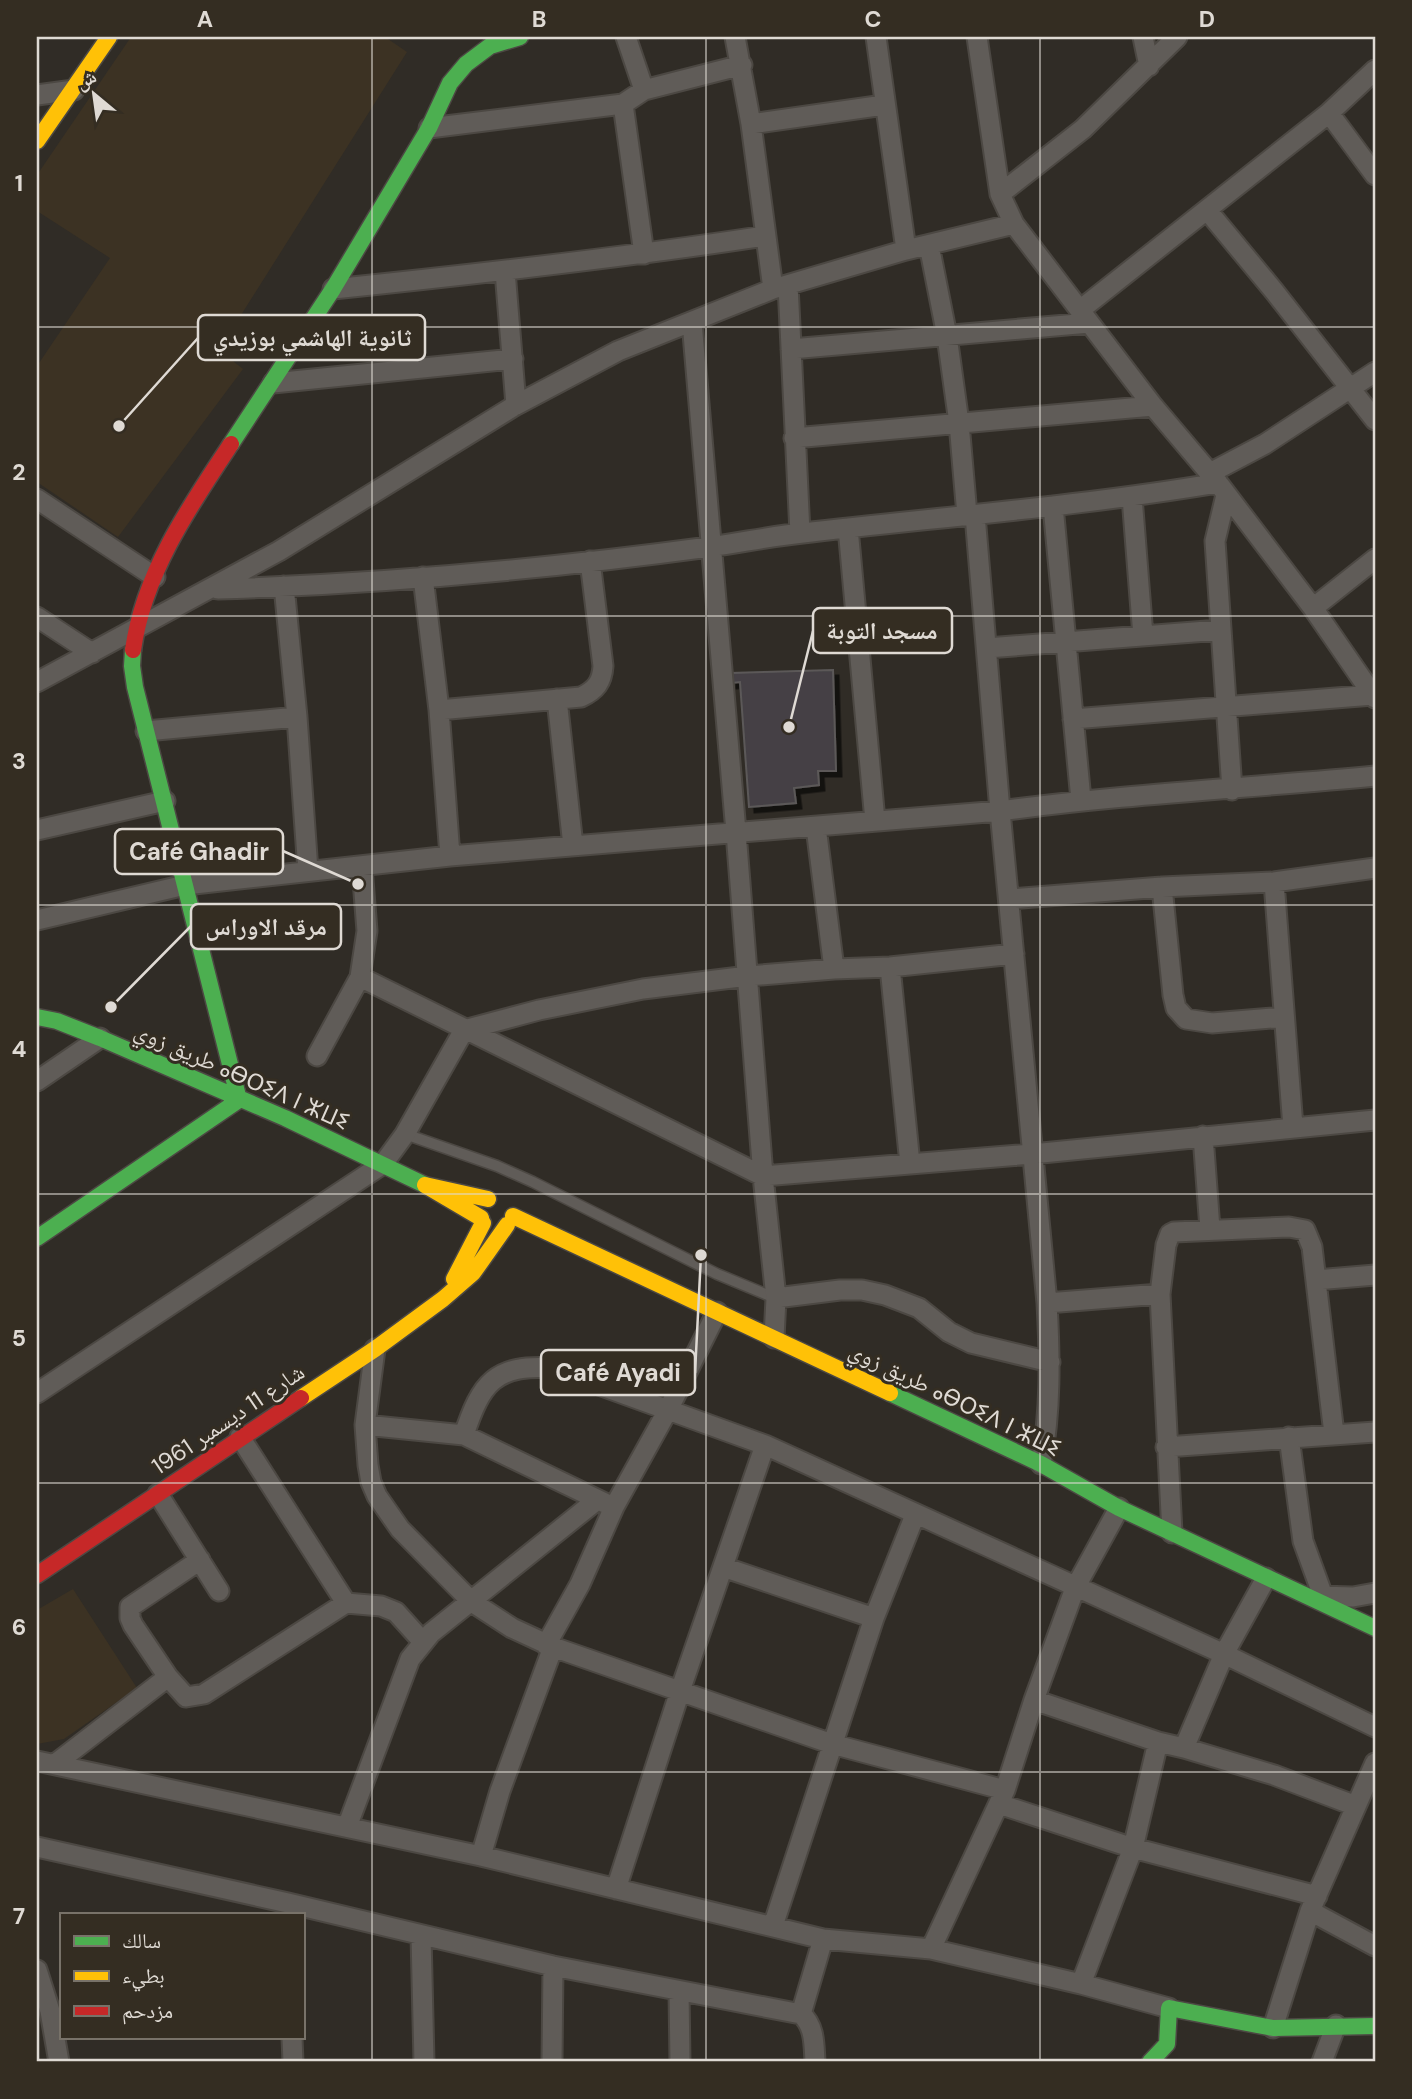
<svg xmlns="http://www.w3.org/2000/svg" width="1412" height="2099" viewBox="0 0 1412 2099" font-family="'DM Sans','Noto Naskh Arabic','Noto Sans Tifinagh',sans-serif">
<defs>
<filter id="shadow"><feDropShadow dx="5.5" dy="5.5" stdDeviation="0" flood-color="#0009"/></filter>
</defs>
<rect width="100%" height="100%" fill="#302c26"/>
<path fill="#3c3223" d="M131 37H385L407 52 219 350 243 369 118 537 37 482V366L110 258 37 211V175Z
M73 1589 137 1688 64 1739 37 1744V1610Z"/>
<path fill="#444044" stroke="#5b5959" stroke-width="2" filter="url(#shadow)" d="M833 670 836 771H818L819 785 794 788 796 803 749 807 740 682 731 683V673Z"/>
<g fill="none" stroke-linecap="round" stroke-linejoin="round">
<g stroke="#4c4843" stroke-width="13">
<path id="lane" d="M405 1134 497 1166 533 1182 717 1274 775 1298"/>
</g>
<g stroke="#4c4843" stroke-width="23">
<path id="street" d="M626 37 644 90
M735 37 751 124 773 289
M876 37 906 250
M977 37 1000 194 1014 224 1153 406 1218 483 1313 608 1375 698
M1143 37 1149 66
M37 95 74 90
M623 104 644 254
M1329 113 1375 175
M751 124 884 105
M429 128 623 104 644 90 742 65
M1000 194 1083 129 1177 37
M1207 210 1274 291 1375 420
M929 245 947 336 959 423 967 515
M505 271 516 405
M788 285 800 533
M333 289C478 274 621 258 765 236
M1080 310 1329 113 1375 70
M692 322 736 832 763 1176 776 1298 774 1338
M791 349 1089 323
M273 383 513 359
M794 438 1153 406
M1210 473 1265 444 1375 372
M1226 495 1215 541 1232 790
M1132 497 1143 636
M37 499 155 577
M1053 506 1081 800
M975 515 1000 811 1047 1303C1050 1357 1051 1410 1041 1464
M848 528 875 821
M423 577 439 710 450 856
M284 586 297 717 308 871
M218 589C381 584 546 569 709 547 740 543 771 536 803 533 942 517 1081 506 1218 483
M1313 608 1375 559
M37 617 92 653
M987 648 1220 630
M37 682 279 551 516 405 618 351 773 289 906 250 1014 224
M557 699 573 846
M439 710 581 697C596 690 602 682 603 666L590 561
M1073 719 1373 695
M146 731 297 717
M816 827 834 969
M37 830 165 801
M1274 882 1293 1127
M1162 887 1173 995 1176 1008 1186 1019 1212 1023 1284 1017
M1009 899 1162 887 1274 882 1375 868
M37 920 185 885 450 856 1000 811C1124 794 1250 788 1375 776
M890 967 910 1164
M360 977 763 1176 1032 1154 1375 1120
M317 1056 360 977 367 931 362 867
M37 1081 100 1038
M1203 1136 1210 1229
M1316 1280 1375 1275
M776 1298 840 1290H862L885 1295 919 1308 949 1332 971 1343 1050 1362
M1047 1303 1160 1294
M375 1349 365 1425 368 1465 371 1482 377 1496 400 1529 472 1602 512 1628 553 1647 832 1744 1005 1790
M37 1393 383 1164 405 1134 464 1030 539 1010 643 989 748 976 834 969 890 967 1014 954
M365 1425 464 1435 607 1504
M464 1435C481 1383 495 1364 552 1368L765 1445 1224 1654 1375 1727
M240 1437 346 1603
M1289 1437 1303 1541 1323 1596
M1166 1447 1375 1432
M158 1494 219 1591
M1172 1533 1160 1294 1166 1245 1170 1234 1174 1232 1289 1227 1305 1230 1312 1247 1334 1434
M200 1560 130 1607V1618L133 1625 168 1677 186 1697 204 1694 346 1603 381 1606 396 1612 423 1642
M723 1567 874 1618
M1319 1596 1353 1597 1375 1593
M546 1645 580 1584 614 1507 669 1408 717 1312
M1034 1700 1158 1742 1184 1748 1274 1775 1356 1806
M1184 1748 1224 1654 1266 1578
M37 1761 481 1856 823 1939 931 1949 1081 1984 1169 2008
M55 1764 168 1677
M999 1804 1133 1848 1317 1896
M347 1827 410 1659 431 1633 597 1500
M37 1847 288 1903 553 1966 801 2014
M481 1856 500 1791 553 1647
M616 1889 680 1691 765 1445
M1310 1911 1375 1946
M773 1926 874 1618 915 1515
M421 1935 424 2062
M931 1949 1005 1790 1034 1700 1075 1588 1119 1508
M37 1970 50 2011 59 2062
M1081 1984 1133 1848 1158 1742
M679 1991 680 2062
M1273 2028 1310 1911 1375 1763
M292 2038 293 2062
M552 2062 553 1966
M815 2062C814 2045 815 2026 801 2014L823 1939
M1322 2062 1336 2025"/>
</g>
<g stroke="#4c4843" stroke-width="19">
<path id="fast" d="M231 444 333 289 429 128 450 83 466 64 490 46 520 37
M37 1017 57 1021 100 1038 285 1118 425 1185
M37 1238 239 1100 135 687 132 666 133 650
M890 1393 1041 1464 1119 1508 1375 1628
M1150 2062 1167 2044 1169 2008 1273 2028 1375 2026"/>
</g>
<g stroke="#4c4843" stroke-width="19">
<path id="slow" d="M37 141 109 37
M513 1216 890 1393
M481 1218 425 1185 488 1199
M454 1279 483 1223
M301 1398 375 1349 443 1299 473 1273 507 1225"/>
</g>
<g stroke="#4c4843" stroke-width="19">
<path id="jam" d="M133 650C144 573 189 507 231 444
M37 1575 301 1398"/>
</g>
<use href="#lane" stroke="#605c58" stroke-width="10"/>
<use href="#street" stroke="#605c58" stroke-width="19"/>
<use href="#fast" stroke="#4caf50" stroke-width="16"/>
<use href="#slow" stroke="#ffc107" stroke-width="16"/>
<use href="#jam" stroke="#c62828" stroke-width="16"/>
</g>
<path fill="none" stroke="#dfdad4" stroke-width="2" stroke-opacity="0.55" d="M372 37V2062M706 37V2062M1040 37V2062M37 327H1375M37 616H1375M37 905H1375M37 1194H1375M37 1483H1375M37 1772H1375"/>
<g text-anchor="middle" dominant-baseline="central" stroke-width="6" stroke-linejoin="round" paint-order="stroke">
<g font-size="23" fill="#dfdad4" stroke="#342d22">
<text transform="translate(242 1076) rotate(24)">طريق زوي ⴰⴱⵔⵉⴷ ⵏ ⵣⵡⵉ</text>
<text transform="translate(955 1399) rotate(26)">طريق زوي ⴰⴱⵔⵉⴷ ⵏ ⵣⵡⵉ</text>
<text transform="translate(228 1419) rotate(-34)">شارع 11 ديسمبر 1961</text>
</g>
</g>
<path fill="none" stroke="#dfdad4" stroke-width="2.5" d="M119 426L198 338M789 727L813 631M358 884L283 851M111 1007L191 926M701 1255L695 1373"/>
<g fill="#dfdad4" stroke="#342d22" stroke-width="2.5">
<circle cx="119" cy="426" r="7"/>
<circle cx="789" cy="727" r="7"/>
<circle cx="358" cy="884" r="7"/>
<circle cx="111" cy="1007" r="7"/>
<circle cx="701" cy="1255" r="7"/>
</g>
<g fill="#342d22" stroke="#dfdad4" stroke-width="2.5">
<rect x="198" y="315" width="227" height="45" rx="7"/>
<rect x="813" y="608" width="139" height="45" rx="7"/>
<rect x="115" y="829" width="168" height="45" rx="7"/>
<rect x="191" y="904" width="150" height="45" rx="7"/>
<rect x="541" y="1350" width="154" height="45" rx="7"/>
</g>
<g font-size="24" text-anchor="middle" font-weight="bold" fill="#dfdad4">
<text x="312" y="346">ثانوية الهاشمي بوزيدي</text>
<text x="882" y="639">مسجد التوبة</text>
<text x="199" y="860">Café Ghadir</text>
<text x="266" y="935">مرقد الاوراس</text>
<text x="618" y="1381">Café Ayadi</text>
</g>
<rect width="1412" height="2099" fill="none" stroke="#342d22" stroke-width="77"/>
<rect x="60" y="1913" width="245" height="126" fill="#342d22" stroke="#787269" stroke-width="2"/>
<rect x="74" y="1936" width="35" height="10" fill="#4caf50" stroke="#787269" stroke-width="2"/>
<text x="122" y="1948" font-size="21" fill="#dfdad4">سالك</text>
<rect x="74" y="1971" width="35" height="10" fill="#ffc107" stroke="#787269" stroke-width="2"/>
<text x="122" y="1983" font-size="21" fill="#dfdad4">بطيء</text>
<rect x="74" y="2006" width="35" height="10" fill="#c62828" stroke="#787269" stroke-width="2"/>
<text x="122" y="2018" font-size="21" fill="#dfdad4">مزدحم</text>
<g transform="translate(94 94) rotate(331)" stroke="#342d22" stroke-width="5" paint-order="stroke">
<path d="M0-5L12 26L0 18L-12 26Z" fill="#dfdad4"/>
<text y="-10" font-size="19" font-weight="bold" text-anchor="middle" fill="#dfdad4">ش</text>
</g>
<rect x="38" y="38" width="1336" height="2022" fill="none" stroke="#dfdad4" stroke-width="2.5"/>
<g font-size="23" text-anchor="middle" font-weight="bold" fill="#dfdad4">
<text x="205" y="27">A</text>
<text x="539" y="27">B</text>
<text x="873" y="27">C</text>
<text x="1207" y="27">D</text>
<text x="19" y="191">1</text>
<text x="19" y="480">2</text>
<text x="19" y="769">3</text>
<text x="19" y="1057">4</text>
<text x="19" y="1346">5</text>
<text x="19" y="1635">6</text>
<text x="19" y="1924">7</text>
</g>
</svg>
